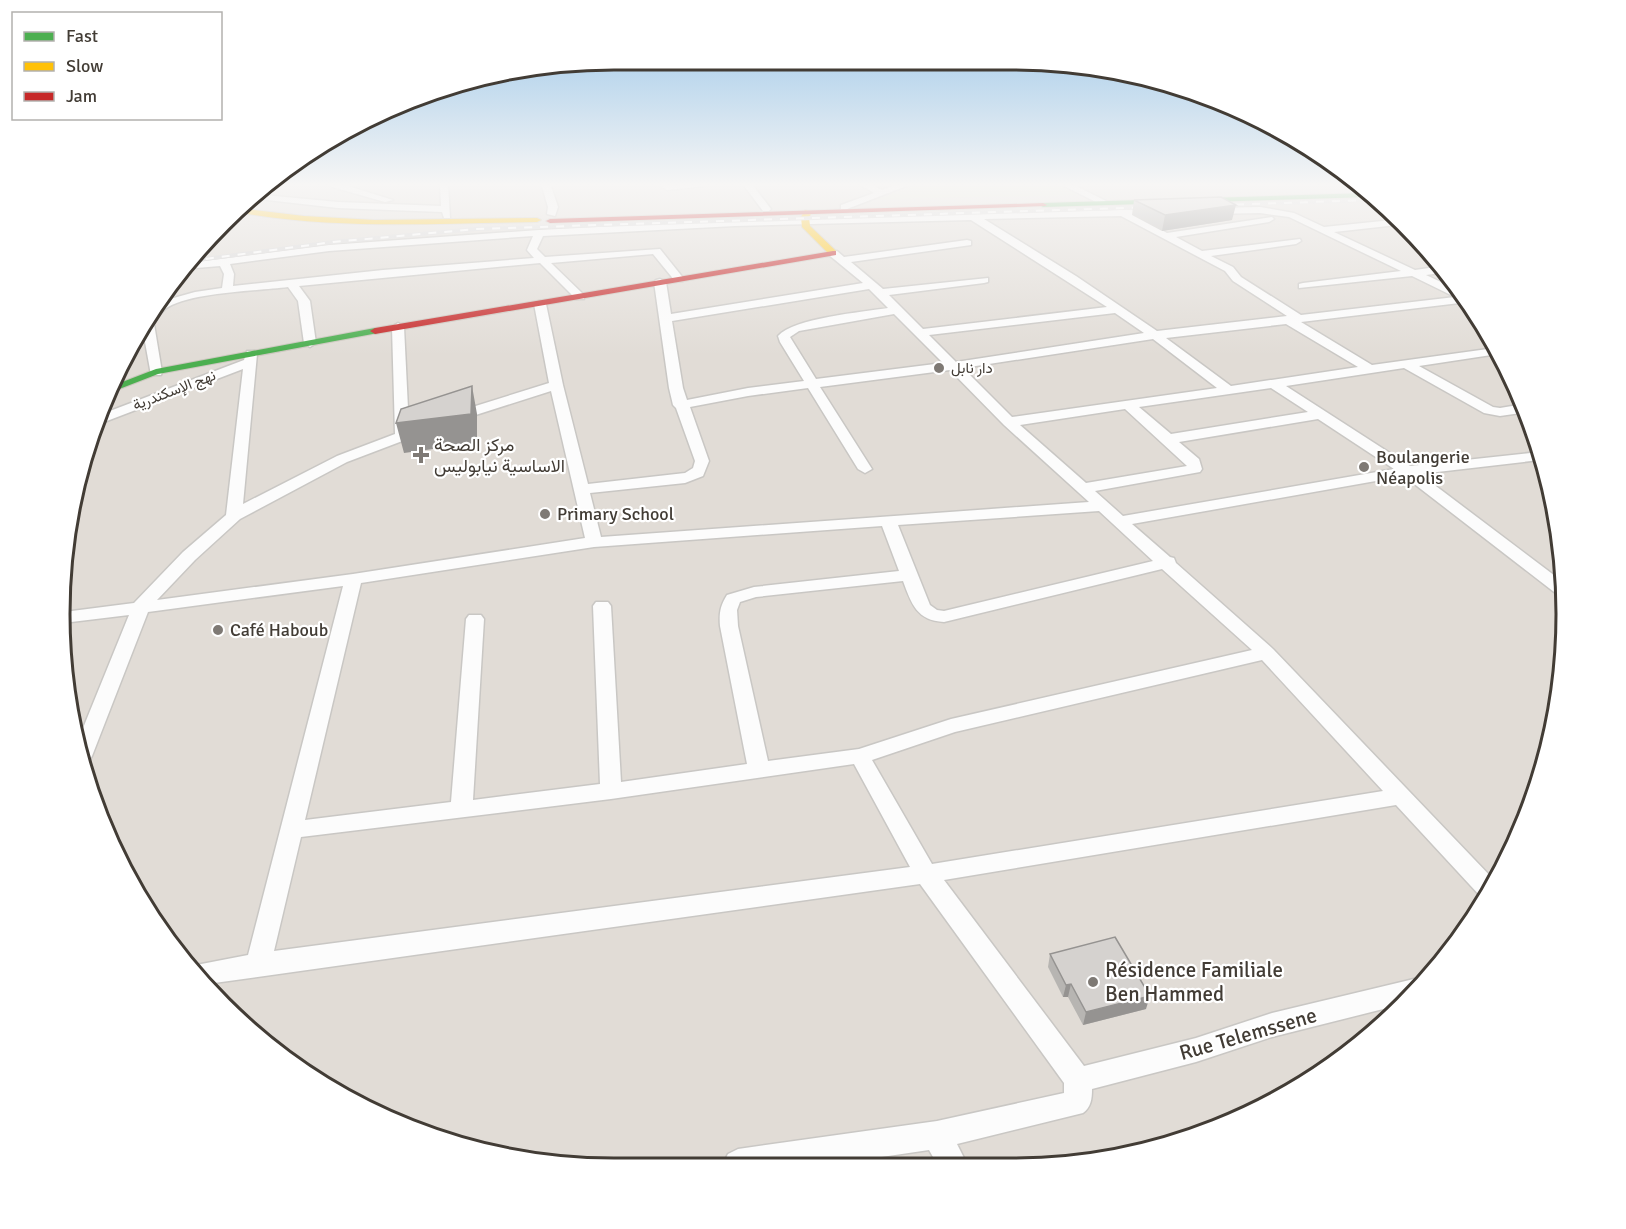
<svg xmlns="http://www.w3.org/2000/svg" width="1626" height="1229" viewBox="0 0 1626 1229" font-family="Signika,Vazirmatn,sans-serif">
<rect width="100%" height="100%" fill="#edebe8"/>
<path fill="#e1dcd6" d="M278 183H1357L1472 306 1524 402 1555 506 1566 614 1555 722 1524 826 1473 922 1404 1006 1320 1075 1190 1139 1084 1164H542L437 1140 337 1095 249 1031 154 923 90 793 61 651 71 506 117 369 198 249Z"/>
<path fill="#dee5ca" d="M923 183H1056L1083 195 878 199Z"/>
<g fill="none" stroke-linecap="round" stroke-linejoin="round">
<g stroke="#c9c7c4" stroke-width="3">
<path id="street" d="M332 183H338L393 200 385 202 332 187Z
M440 183H448L450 218H444L442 212 338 208 258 199 264 195 338 202 441 206Z
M541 183H550L558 207 555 216 547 214 548 207Z
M678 183H709L705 186 667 190 662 187Z
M742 183H751L771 209 769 211H763Z
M857 183H868L882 190 901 183H914L847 209H841V205L874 193Z
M1058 183H1070L1110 203 1102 205Z
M1260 207 1294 213 1324 227 1392 220 1397 225 1334 232 1415 270 1436 267 1441 273 1426 275 1456 289 1468 302 1301 322 1372 365 1495 348 1498 354 1419 366 1493 407 1500 408 1524 404 1527 412 1500 416 1484 413 1404 368 1286 386 1410 466 1539 452 1540 460 1420 474 1563 582 1564 596 1558 595 1404 476 1132 524 1170 557 1174 558 1176 563 1273 649 1495 881 1485 899 1482 898 1396 805 944 880 1084 1066 1196 1038 1272 1013 1418 978 1425 980 1407 1003 1272 1037 1196 1062 1092 1089C1092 1099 1091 1107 1083 1113L957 1144 967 1164H937L929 1150 834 1164H723L728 1154 738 1149 937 1121 1064 1093V1083L920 884 207 984 191 966 248 955 343 586 148 612 92 756 89 761 84 763 79 738 129 615 63 623 64 612 134 603 183 552 226 515 243 369 99 424 102 414 244 360 247 351H255L257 354 243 504 337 456 395 434 392 327 398 323 404 327 409 429 421 425 426 426 428 429 426 432 347 462 240 519 195 560 157 600 353 574 585 538 551 391 460 420H450L448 417 450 414 549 383 534 304 536 302 540 301 546 304 563 385 588 484 685 473 693 468 695 461 676 408 673 405 669 388 654 282 656 280 660 279 666 282 671 314 863 283 829 255V251H837L844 257 967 240 971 241V245L851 262 883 289 988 278V282L984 283 889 295 923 329 1107 307 971 220 735 226 543 236 537 249 545 257 660 249 684 279 683 281H675L653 254 551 263 584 295V299H576L540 263 299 286 310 301 316 343 310 347 304 343 298 301 288 287C258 291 188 292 165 309 160 313 157 319 154 324L162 372 161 375H151L143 331 163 301 195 292 222 288 224 274 220 266 184 269 189 263 329 245 539 230 735 220 1157 209 1160 210V214L1134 215 1167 233 1272 217 1274 219 1269 222 1176 237 1202 251 1300 239 1301 241 1296 244 1211 256 1233 267 1241 277 1301 315 1455 297 1412 276 1299 288V284L1303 283 1401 271 1289 217 1260 213 1211 214 1206 211 1211 208ZM1121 216 1225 271 1233 281 1287 316 1157 331 1076 276 984 219ZM533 236 527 250 534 258 383 270 233 286 234 274 230 264 329 251ZM869 289 888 308C863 312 794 318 778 336L780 342 804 381 748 388 687 400 683 388 672 321ZM1115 313 1144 333 956 362 929 335ZM894 314 943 363 816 379 790 337 799 331ZM1286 324 1358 367 1231 386 1166 338ZM1153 339 1217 388 1012 417 963 368ZM950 370 1004 425 1089 502 601 537 590 493 685 483 703 476 709 461 690 407 748 396 808 388 858 469 865 473 872 469 820 387ZM1271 388 1308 412 1171 434 1139 407ZM1125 409 1187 466 1086 483 1020 425ZM1318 419 1394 469 1123 516 1095 491 1200 472 1202 469 1199 459 1179 442ZM1099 511 1153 561 944 611 937 610 930 605 898 525ZM882 526 899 571 754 587 727 595C720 606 719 614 720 626L747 764 621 782 611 606 608 602H596L593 606 600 784 473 800 484 619 481 615H469L466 619 451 802 305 820 361 583 594 547ZM1162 569 1252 650 951 719 859 749 768 761 738 626 737 610 740 602 756 597 903 581C911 603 917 621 944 622ZM1262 660 1383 791 932 864 872 760 955 732ZM854 764 910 867 274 951 301 837 611 799Z"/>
</g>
<g stroke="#ccc7bf" stroke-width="2">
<path id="fast" d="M1366 193 1370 197 1043 207 1039 205 1043 203Z
M375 328 378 329V333L158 374 109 393 112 386 156 369Z"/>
</g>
<g stroke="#ccc7bf" stroke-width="2">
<path id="slow" d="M246 209 304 216 375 220 537 218 541 220 537 222C439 223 339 230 242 213Z
M805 210 812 212 809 217 810 226 836 251V255H830L802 227 801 217Z"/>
</g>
<g stroke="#ccc7bf" stroke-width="2">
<path id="jam" d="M1043 203 1047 205 1045 206 550 223 546 221 550 219Z
M833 251H836V255L375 334 370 331 375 328Z"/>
</g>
<use href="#street" fill="#fcfcfc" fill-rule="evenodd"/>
<use href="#fast" fill="#4caf50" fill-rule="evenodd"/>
<use href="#slow" fill="#ffc107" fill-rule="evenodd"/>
<use href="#jam" fill="#c62828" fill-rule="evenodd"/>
<g stroke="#d8d7d7" stroke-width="4">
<path id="rail" d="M1220 205 1373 200
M190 261 333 242 476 229 1151 207"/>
</g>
<use href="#rail" stroke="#fff" stroke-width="2" stroke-dasharray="8" stroke-linecap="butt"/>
</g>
<path fill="#b7b5b2" d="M1134 200 1232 220 1162 231 1132 215Z
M1050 954 1146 1009 1083 1025 1068 997H1063L1048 967Z"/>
<path fill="#959391" d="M1236 205 1232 220 1162 231 1165 215Z
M472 386 477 414V443L404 453 396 423Z
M1071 984 1068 997H1063L1066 985Z
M1150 996 1146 1009 1083 1025 1086 1012Z"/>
<path fill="#d5d2cf" stroke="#959391" stroke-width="1.5" d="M1221 197 1236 205 1165 215 1134 200Z
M472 386 471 414 396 423 401 409Z
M1115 937 1150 996 1086 1012 1071 984 1066 985 1050 954Z"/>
<linearGradient id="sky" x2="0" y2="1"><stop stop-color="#96c4e8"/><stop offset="0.52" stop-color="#f7f6f5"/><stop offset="1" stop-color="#f7f6f5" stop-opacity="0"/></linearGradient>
<rect width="1626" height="355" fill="url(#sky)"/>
<g fill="#7e7974" stroke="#fff" stroke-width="2">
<circle cx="939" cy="368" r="6"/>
<path d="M418 446h6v6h6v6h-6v6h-6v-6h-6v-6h6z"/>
<circle cx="1364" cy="467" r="6"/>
<circle cx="545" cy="514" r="6"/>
<circle cx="218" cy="630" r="6"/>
<circle cx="1093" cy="982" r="6"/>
</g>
<g text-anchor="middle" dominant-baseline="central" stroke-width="4.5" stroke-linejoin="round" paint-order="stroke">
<g font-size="15" fill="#423c35" stroke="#fff" text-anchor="start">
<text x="951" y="368">دار نابل</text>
</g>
<g font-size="15" fill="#423c35" stroke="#fff">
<text transform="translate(174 390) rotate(-21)">نهج الإسكندرية</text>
</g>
<g font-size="18" fill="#423c35" stroke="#fff" text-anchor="start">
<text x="434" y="445">مركز الصحة<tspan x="434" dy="21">الاساسية نيابوليس</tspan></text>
<text x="1376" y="457">Boulangerie<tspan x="1376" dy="21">Néapolis</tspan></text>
<text x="557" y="514">Primary School</text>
<text x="230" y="630">Café Haboub</text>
</g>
<g font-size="21" fill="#423c35" stroke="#fff" text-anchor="start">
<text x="1105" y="970">Résidence Familiale<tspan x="1105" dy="24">Ben Hammed</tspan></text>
</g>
<g font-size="21" fill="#423c35" stroke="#fff">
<text transform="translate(1248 1034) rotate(-16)">Rue Telemssene</text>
</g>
</g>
<path d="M0 0H1626V1229H0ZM614 70H1012A544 544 0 0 1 1556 614V614A544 544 0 0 1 1012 1158H614A544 544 0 0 1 70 614V614A544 544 0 0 1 614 70Z" fill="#fff" fill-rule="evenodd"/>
<path fill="none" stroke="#423c35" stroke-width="3" d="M614 70H1012A544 544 0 0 1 1556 614V614A544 544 0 0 1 1012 1158H614A544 544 0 0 1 70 614V614A544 544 0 0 1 614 70Z"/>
<rect x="12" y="12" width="210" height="108" fill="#ffffff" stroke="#b3b1ae" stroke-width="1.5"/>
<rect x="24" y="32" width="30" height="9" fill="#4caf50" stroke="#b3b1ae" stroke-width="1.5"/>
<text x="66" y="42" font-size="18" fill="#423c35">Fast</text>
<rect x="24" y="62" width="30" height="9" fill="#ffc107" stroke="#b3b1ae" stroke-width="1.5"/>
<text x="66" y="72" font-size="18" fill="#423c35">Slow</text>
<rect x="24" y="92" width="30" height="9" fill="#c62828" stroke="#b3b1ae" stroke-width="1.5"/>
<text x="66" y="102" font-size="18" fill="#423c35">Jam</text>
</svg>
